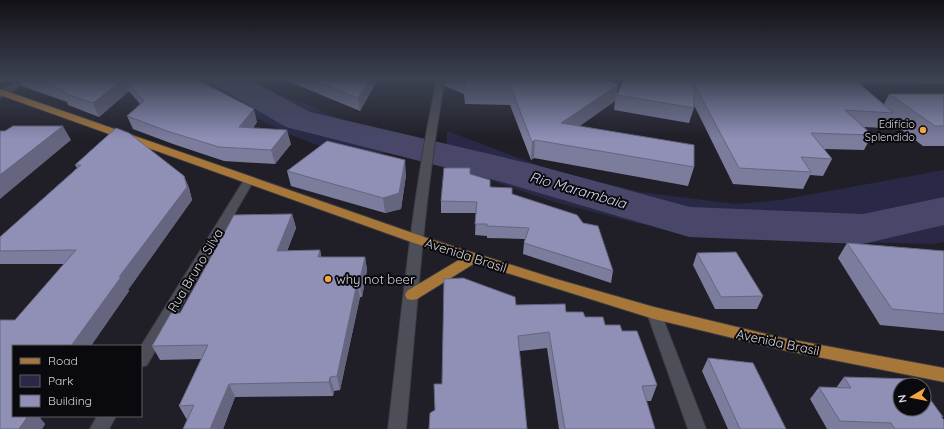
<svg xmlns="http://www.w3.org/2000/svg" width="944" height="429" viewBox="0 0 944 429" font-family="Quicksand,sans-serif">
<rect width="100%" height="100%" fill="#201f28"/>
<path fill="#292846" d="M178 79H238L252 87 306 103 325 113 375 133 402 136V153H337L289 134Z
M447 131 548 169 640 192 736 204 780 200 944 170V242L932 244 733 239 636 223 551 201 446 165Z"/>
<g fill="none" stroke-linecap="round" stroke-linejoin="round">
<path fill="#484769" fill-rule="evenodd" d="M210 79H248L310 112 532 164 690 207 863 214 944 197V225L863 244 689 237 502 182 286 127 214 85Z"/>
<g stroke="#3a3a41" stroke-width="2">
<path id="minor" d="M21 79H31L0 98V91Z
M437 79H445C424 194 417 312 406 429H388C402 312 412 194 437 79Z
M249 177 254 180 147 365 141 367V346L244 180Z
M654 307 659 309 661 313 706 429H688L647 313 649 309Z
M97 416H116L109 429H90Z"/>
</g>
<g stroke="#3a3a41" stroke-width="2">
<path id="major" d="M836 79H944V83L839 82H836Z
M0 89 424 237 556 279 654 307 783 338 944 368V382L783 350 654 319 475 263 417 299 412 300 407 299 405 295 407 291 462 258 414 243 0 95Z"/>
</g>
<use href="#minor" fill="#4e4e58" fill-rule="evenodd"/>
<use href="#major" fill="#a77739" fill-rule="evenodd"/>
</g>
<path fill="#7c7c9d" d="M0 79H196L257 122 253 128 291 144 275 164 224 161 173 144 133 129 127 116 140 104 129 91 99 117 68 105 67 102 22 86 18 79 12 82 5 80 0 83Z
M283 79H378L360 111Z
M445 79H598L617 94 624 79H854L884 104 889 94H944V146H923L889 120 885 128 864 127 872 135 864 150 824 149 832 159 823 176 810 175 803 189 733 184 694 105V108L689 123 614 110 615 101 579 126 694 167 688 186 534 158 531 160 510 105 465 104 464 94 445 86Z
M116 128 184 176 189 188 192 200 128 290 129 291 40 418 45 424 42 429 15 320 64 264H0V237L77 168 75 165Z
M287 171 406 175 401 209 385 213 291 186Z
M470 174 490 187 512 194 613 271 611 283 523 254 524 243 525 239 487 238V236L475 235 476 213H441V201Z
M292 214 296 228 287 251 320 250 321 257H365L367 270 362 297H360L340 390 334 391 333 396 235 397 223 429H183L187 420 179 406 201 359 160 360 152 346 180 313Z
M847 243 944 251V331L880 325 838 258Z
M697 253 763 296 757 309H715L693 265Z
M516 305 566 312 585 317 605 325 622 331 657 385 651 401H646L655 429H559L547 348 520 351 435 410 442 384Z
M708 358 786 429H728L702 371Z
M844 377 943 417 942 418 944 429H827L810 399 819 387 836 388Z"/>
<path fill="#656580" d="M0 79H5V80L0 83Z
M10 79H18L12 82Z
M124 79 129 91 99 117 93 103Z
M370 79H378L360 111 358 98Z
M619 84 615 101 559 141 561 123Z
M254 109 257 122 243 141 239 127Z
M63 126 71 140 0 199V175Z
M287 130 291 144 275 164 271 150Z
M535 140 534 158 531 160 532 142Z
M405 160 406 175 401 209 385 213 383 198Z
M184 176 189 188 192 200 128 290 129 291 91 346H71L119 277Z
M292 214 296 228 282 264 277 251Z
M320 250 323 264 318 257Z
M365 257 367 270 362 297 359 283Z
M357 283 360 297 340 390 337 376Z
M330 377 334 391 333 396 329 382Z
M229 384 235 397 223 429H210Z
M28 416H42L40 418 45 424 42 429H19Z"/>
<path fill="#9090b7" stroke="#656580" d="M31 79H124L93 103 62 92 64 90Z
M124 79H196L254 109 239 127 287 130 271 150 219 147 167 131 127 116 144 101Z
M310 79H370L358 98Z
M464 79H598L619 84 561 123 694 145V167L535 140 532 142 511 88H465Z
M624 79H854L893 113 845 110 872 135 811 133 832 159 801 157 811 172 739 168 694 84V108L617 95Z
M889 94H944V126H935Z
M13 126H63L0 175V131H5Z
M116 128 129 133 184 176 187 187 119 277H121L71 346H13V416H28L19 429H0V320H15L76 250 0 251V237L81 165H75Z
M327 141 405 160 399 193 383 198 287 171Z
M444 168H470V174L490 180V187L512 188V194L577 215 583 223 598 226 613 271 524 243 529 228 487 226V224H475L477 202 441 201Z
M292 214 277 251 320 250 318 257H365L359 283H357L337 376 330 377 329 382 229 384 210 429H183L194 405 179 406 208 345 152 346 171 313H180L234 215Z
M847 243 944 251V314L892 309Z
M736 252 763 296 721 297 697 253Z
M463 278 515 297 516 305 565 304 566 312H583L585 317H603L605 325H620L622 331H637L657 385 642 386 655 429H565L549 332 518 336 527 429H429L430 413 435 410 434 384H442L444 279Z
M708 358 753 363 786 429H740Z
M844 377 915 379 920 385H900V409H924V391L943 417H941L944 420V429H895L891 423 840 421 819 387 851 388Z"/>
<linearGradient id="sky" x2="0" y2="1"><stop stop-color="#121116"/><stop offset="0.57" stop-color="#3c4253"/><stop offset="1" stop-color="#3c4253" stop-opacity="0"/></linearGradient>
<rect width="944" height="139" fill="url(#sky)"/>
<g fill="#f3a443" stroke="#0a0a0e" stroke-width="1.5">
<circle cx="923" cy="130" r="4"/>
<circle cx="328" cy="279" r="4"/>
</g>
<g text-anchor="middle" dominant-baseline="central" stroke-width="4" stroke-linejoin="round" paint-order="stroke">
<g font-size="11" fill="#d4d4da" stroke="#0a0a0e" text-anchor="end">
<text x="915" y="124">Edifício<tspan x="915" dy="13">Splendido</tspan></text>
</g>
<g font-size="13" fill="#d4d4da" stroke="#0a0a0e">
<text transform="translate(466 255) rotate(18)">Avenida Brasil</text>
<text transform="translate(195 270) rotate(-59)">Rua Bruno Silva</text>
<text transform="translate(778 342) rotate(12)">Avenida Brasil</text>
</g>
<g font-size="13" fill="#d4d4da" stroke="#0a0a0e" text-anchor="start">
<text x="336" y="279">why not beer</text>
</g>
<g font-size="14" font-style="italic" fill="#dadaf4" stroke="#0a0a0e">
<text transform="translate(578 190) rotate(16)">Rio Marambaia</text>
</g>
</g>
<rect x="12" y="345" width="130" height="72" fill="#0a0a0e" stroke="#5b5b60"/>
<rect x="20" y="358" width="20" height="6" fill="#a77739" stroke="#5b5b60"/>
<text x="48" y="365" font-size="12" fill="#d4d4da">Road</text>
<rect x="20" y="375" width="20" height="12" fill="#292846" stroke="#5b5b60"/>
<text x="48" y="385" font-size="12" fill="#d4d4da">Park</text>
<rect x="20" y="395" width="20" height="12" fill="#9090b7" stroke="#5b5b60"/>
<text x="48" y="405" font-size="12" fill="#d4d4da">Building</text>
<g transform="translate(912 397) rotate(260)"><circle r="19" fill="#0a0a0e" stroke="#5b5b60"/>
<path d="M0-3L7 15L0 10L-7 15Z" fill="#f3a443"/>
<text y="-6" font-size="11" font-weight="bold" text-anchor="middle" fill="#d4d4da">N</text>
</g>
</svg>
